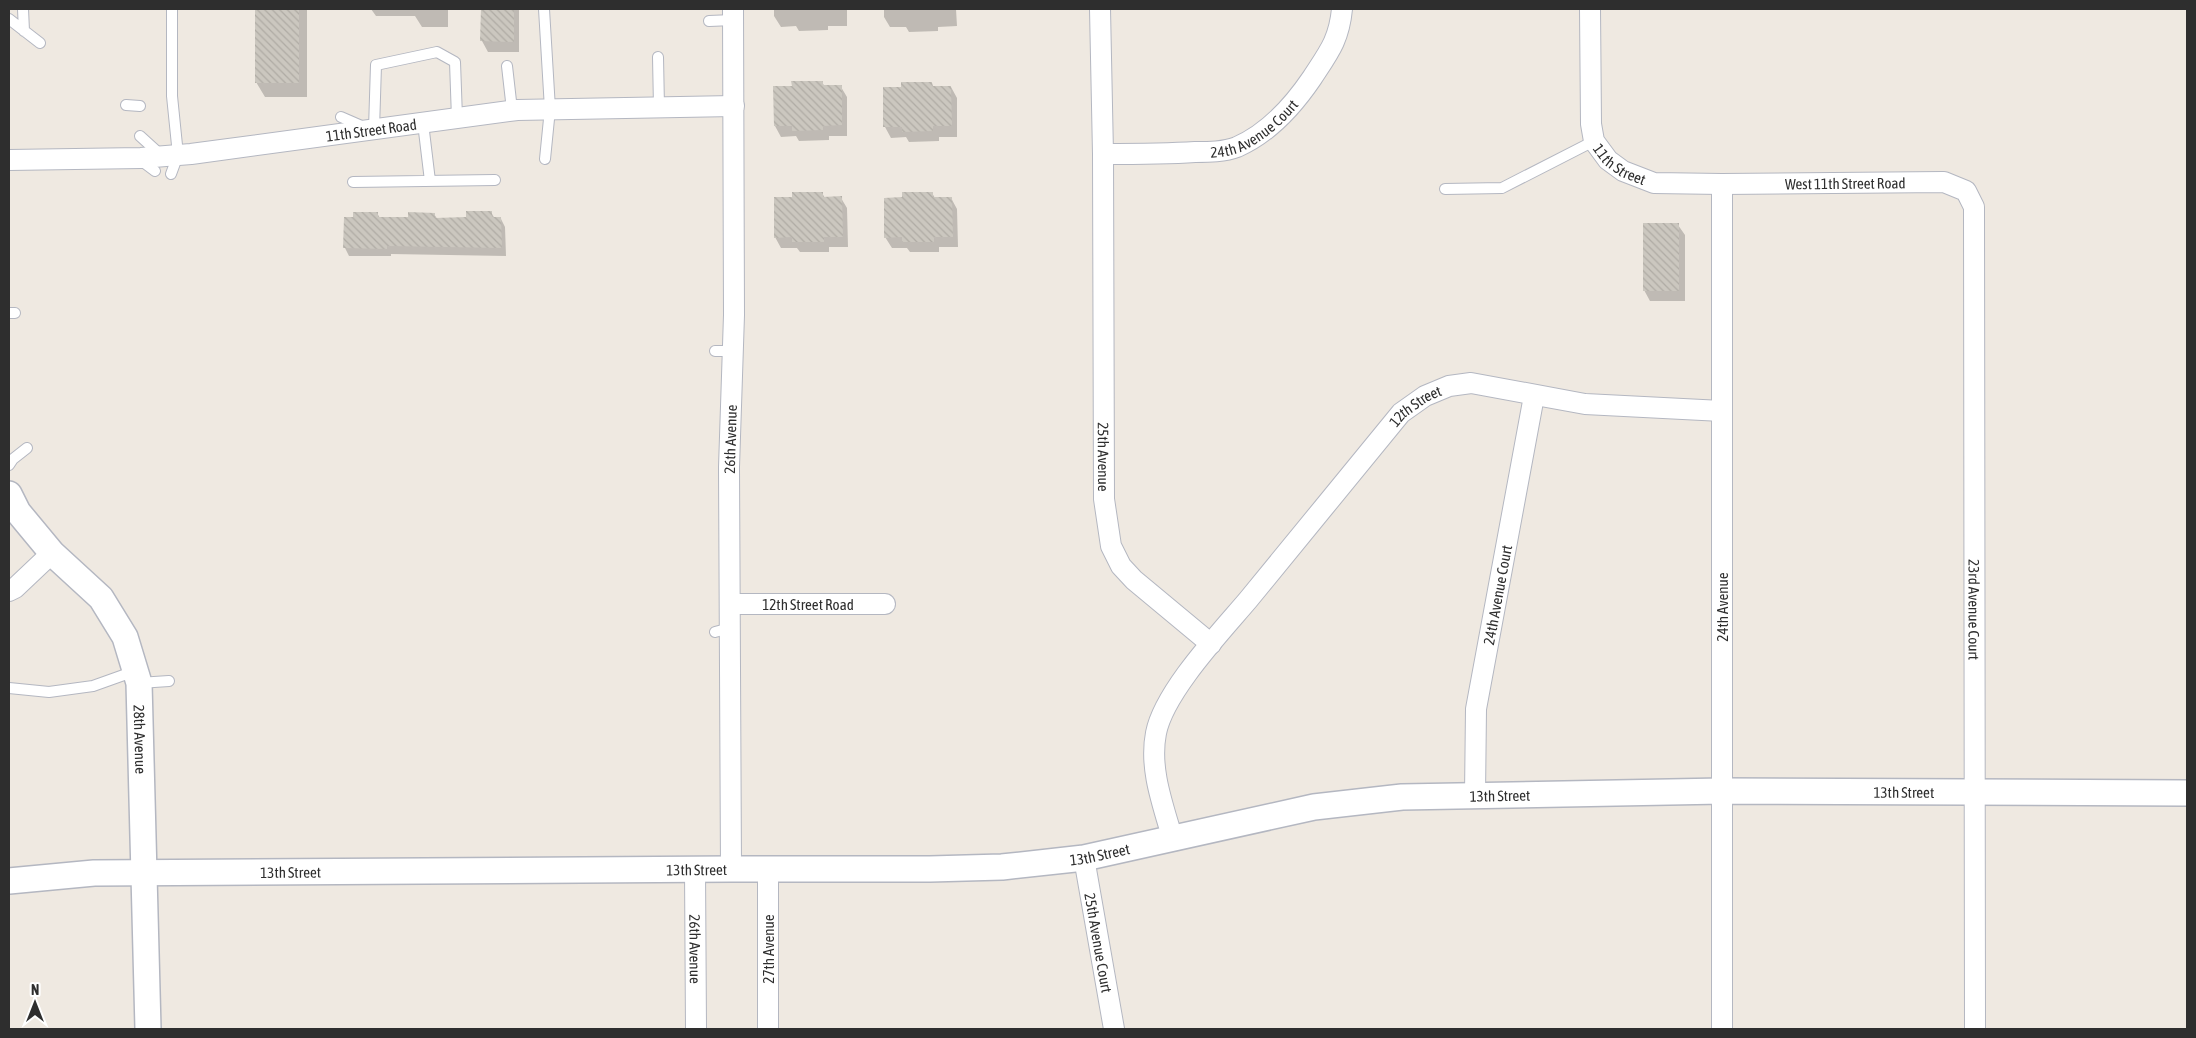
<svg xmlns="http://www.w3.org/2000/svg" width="2196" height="1038" viewBox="0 0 2196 1038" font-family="'Asap Condensed',sans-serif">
<defs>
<pattern id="building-back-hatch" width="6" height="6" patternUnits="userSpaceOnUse" patternTransform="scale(1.25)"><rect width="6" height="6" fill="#cbc7bf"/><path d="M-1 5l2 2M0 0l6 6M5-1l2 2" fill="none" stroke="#afaba4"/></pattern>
</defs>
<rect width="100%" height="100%" fill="#efe9e1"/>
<path fill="#0003" d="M257 9H307V97H265L256 82Z
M371 9H448V27H422L415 16H376Z
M482 9H519V52H488L482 41Z
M774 9H847V26H828V30L799 31 796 26 781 27 774 16Z
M884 9H956L957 26 938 27V31L909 32 906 27H890L884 17Z
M822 82 825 87H841L847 97V136H829V140L799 141 796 136 781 137 775 126 774 88 793 87Z
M932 83 934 88 951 87 957 98V137H939V141L909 142 906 137 891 138 885 127 903 88Z
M822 193 825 198H841L847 208 848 247H829V252H800L797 248H781L775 237 793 199Z
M932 193 935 198H951L957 209 958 247H939V252H910L907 248H892L885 237 903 199Z
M491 212 495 219H501L505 227 506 256 391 254V256H349L345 248 354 218 377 213 380 218H409L434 214 438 220 468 219Z
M1678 225 1685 235V301H1650L1644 290Z"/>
<path fill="url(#building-back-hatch)" d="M255 9H299V83H255Z
M481 9H514V42L480 41Z
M791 81H823V85H842V125L823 126V130L792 131V126H774L773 86H792Z
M901 82H932V86H951L952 126H933V131L902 132V127H883V87H901Z
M792 192H823V197L842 196 843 237H824V242H792V237L774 238V197H792Z
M902 192H933V197H952L953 237H934V242H902V237L884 238V198L902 197Z
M466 211H492V217H501L502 248 387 246V249L343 248 344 217H353V212H378V217H408V212L435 213V218L466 217Z
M1643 223H1679V291H1643Z"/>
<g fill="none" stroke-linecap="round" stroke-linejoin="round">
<g stroke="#b4b7c1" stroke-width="12">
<path id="service" d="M23 9 24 31
M544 9 550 109 545 159
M9 19 40 43
M709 21 733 20
M658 57 659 107
M507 66 512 110
M126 105 140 106
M341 117 364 127
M423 123 430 181
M374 129 376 65 437 52 455 62 457 118
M140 136 162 156
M139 159 155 171
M171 174 178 155 172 96V9
M353 182 495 180
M1445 189 1502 188 1594 141
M9 313H15
M715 351H733
M9 465 13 459 27 448
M715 632 730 628
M139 683 169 681
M9 688 49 692 93 686 135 671"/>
</g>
<g stroke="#b4b7c1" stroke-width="22">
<g id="minor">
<path id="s1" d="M1100 9 1103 154 1104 499 1111 546 1121 566 1134 580 1211 644"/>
<path id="s2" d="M1590 9 1591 124 1594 141 1608 160 1623 171 1654 183 1722 184 1944 182 1966 191 1974 207 1975 1029"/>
<path id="s3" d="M1103 154C1134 154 1165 154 1195 152 1209 152 1224 152 1237 147 1269 133 1293 106 1312 78 1329 52 1339 40 1342 9"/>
<path id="s4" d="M9 160 141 158 191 154 517 110 734 106"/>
<path d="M9 591 15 588 52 553"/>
<path id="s5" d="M730 604H885"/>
<path id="s6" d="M1475 795 1476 709 1534 396"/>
<path id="s7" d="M1173 840C1163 805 1149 769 1156 733 1164 692 1220 633 1248 600 1299 538 1350 475 1401 413L1425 396 1449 386 1471 383 1585 404 1722 411"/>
<path id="s8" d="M1084 858 1114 1029"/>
<path id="s9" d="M695 869 696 1029"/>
<path id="s10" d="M731 869 729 467 734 315 733 9"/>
<path d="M768 869V1029"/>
<path d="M1722 1029V184"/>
</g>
</g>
<g stroke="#b4b7c1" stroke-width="28">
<g id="tertiary">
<path id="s11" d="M9 494 18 512 52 553 101 598 125 637 139 683 148 1029"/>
<path id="s12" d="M9 881 94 873 731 869H930L1002 867 1084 858 1314 807 1402 797 1722 791 2187 793"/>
</g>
</g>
<use href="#service" stroke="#fff" stroke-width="10"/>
<use href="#minor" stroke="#fff" stroke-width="20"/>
<use href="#tertiary" stroke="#fff" stroke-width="25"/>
</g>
<g text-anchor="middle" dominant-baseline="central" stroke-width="4.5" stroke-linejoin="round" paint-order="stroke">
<g font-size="15" fill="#2e2e2e" stroke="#fff">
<text stroke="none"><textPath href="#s3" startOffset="158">24th Avenue Court</textPath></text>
<text stroke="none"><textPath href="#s4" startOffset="364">11th Street Road</textPath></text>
<text stroke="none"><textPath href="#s2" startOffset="168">11th Street</textPath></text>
<text stroke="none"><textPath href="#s2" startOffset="399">West 11th Street Road</textPath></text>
<text stroke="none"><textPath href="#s7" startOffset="530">12th Street</textPath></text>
<text stroke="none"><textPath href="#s10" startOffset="430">26th Avenue</textPath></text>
<text stroke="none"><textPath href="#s1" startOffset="448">25th Avenue</textPath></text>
<text stroke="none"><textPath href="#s6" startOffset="202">24th Avenue Court</textPath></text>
<text stroke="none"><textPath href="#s5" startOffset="78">12th Street Road</textPath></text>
<text transform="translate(1722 607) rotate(-90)">24th Avenue</text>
<text stroke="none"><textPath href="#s2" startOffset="942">23rd Avenue Court</textPath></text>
<text stroke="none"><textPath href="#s11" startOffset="290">28th Avenue</textPath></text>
<text stroke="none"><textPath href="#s12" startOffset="1902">13th Street</textPath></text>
<text stroke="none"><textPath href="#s12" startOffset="1498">13th Street</textPath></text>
<text stroke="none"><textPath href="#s12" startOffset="1092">13th Street</textPath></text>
<text stroke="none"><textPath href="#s12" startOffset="688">13th Street</textPath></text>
<text stroke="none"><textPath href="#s12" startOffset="282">13th Street</textPath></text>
<text stroke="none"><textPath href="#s8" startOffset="86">25th Avenue Court</textPath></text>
<text stroke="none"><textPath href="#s9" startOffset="80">26th Avenue</textPath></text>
<text transform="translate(768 949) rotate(-90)">27th Avenue</text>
</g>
</g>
<rect width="2196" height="1038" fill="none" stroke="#2e2e2e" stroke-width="20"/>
<g transform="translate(35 1003)" stroke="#ffffff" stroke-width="4" paint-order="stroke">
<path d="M0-4L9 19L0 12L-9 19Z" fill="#2e2e2e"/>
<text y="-8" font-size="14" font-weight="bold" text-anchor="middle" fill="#2e2e2e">N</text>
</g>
</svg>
